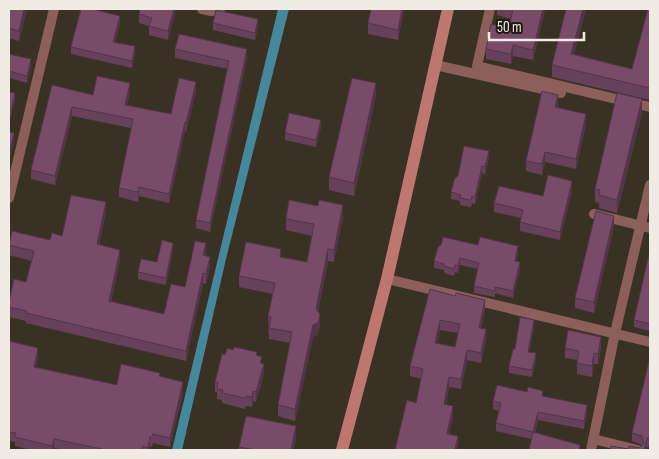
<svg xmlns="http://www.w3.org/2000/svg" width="659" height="459" viewBox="0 0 659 459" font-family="'Sofia Sans Condensed',sans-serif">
<rect width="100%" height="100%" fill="#393224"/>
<path fill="#47879b" d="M278 9H289L226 259 182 450H172Z"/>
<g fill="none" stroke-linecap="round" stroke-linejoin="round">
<path stroke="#8c5f5b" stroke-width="10" d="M202 9 212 11 220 9
M490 9 477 66 650 107
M435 65 561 93
M9 198 54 9
M594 214 650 228
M387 279 650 342
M593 439 638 450
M591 450 615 333 650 185"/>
<path stroke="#bd7670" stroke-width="12" d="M342 450 387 279 448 9"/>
</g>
<path fill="#674059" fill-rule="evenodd" d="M9 9H27L19 41 9 38Z
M81 9H98V10L120 23 115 42 135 53 132 68 71 54V47Z
M176 9 168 40 149 35V26L139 23V14Z
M404 9 398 40 368 34V23Z
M497 9H545L533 60 513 56 511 64 486 59V49L509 28 511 19 497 15Z
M566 9H586L574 54 632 69 650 9V100L552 77V65Z
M213 23 258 26 255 40 213 30Z
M175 49 247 58 210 232 196 228V220L228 69 175 58Z
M9 54 31 66 27 83 9 78Z
M52 85 93 95 130 92 127 105 171 114 196 91 186 132 185 131 169 203 139 196 138 202 119 197V188L131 128 72 116 55 185 31 179V170Z
M9 92 15 100 11 116H9Z
M376 96 354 196 329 190V177Z
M558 105V107L586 124 576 169 545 162 542 175 526 171V161Z
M642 112 617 213 599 208V203L595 202V189Z
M321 127 316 147 285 140V133Z
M9 132 14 140 10 155H9Z
M489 158 485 174 482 173 475 204 472 203 471 207 460 205V201L451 199V192Z
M572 190 560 240 520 231V222L521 218 494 212V203L543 196Z
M106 212 99 245 120 260 111 302 164 314 185 287 206 253 205 256 210 267 206 284 203 283 186 361 26 323V321L9 317V302L26 282 32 261 9 255V245L50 240 62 236Z
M343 217 334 262 328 261 318 311 320 325 318 335 313 337 295 421 278 416V405L290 343 269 339 268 316 273 294 239 287V276L281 257 307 262 312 236 286 230V219Z
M614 226 594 313 575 308V298Z
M478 245 518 253 516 261 520 269 513 298 495 293V297L474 293V286L478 269 460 265 458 273 455 272 454 276 444 273V270L434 268V261Z
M173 250 166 285 138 279V272L157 262Z
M650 250V331L634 327V320Z
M455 296 485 310 481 328 486 339 481 363 467 360 461 389 449 387 446 405 453 416 449 434 458 446 416 403 421 379 410 376V366ZM440 330 458 333 455 347 437 343Z
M534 327 529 352 536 360 532 377 509 373V366L515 349Z
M9 341 38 357 36 367 117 385 160 376 183 391 170 447 153 443 152 447 150 446 149 450H64L54 448V450H31L15 446V442L9 441Z
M601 347 598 364H594L592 377 577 374V360L565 358V348Z
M225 355H257L262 364 264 374 256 402 253 401 252 407 246 406 245 409 222 403V400L217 399V392H215V382Z
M650 357 649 447H647L646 450H610L639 448 642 445 632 441V433Z
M543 396 587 413 584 429 538 420 535 433 580 450 496 431V423L499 411 493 409V401Z
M296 438 293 450H239V447Z"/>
<path fill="#543449" d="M24 9H27L19 41V31Z
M174 9H176L168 40V31Z
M402 9H404L398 40V30Z
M543 9H545L533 60V50Z
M583 9H586L571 65V54Z
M120 16V23L113 49V42Z
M258 19V26L255 40V33Z
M513 45V56L511 64V54Z
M135 46V53L132 68V61Z
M247 49V58L210 232V223Z
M31 59V66L27 83V76Z
M196 82V91L186 132V123Z
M130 83V92L125 114V105Z
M376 83V96L354 196V183Z
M15 93V100L11 116V110Z
M558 95V105L555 117V107Z
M642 99V112L617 213V200Z
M72 107V116L55 185V176Z
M586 114V124L576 169V159Z
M321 120V127L316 147V140Z
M185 122V131L169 203V194Z
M14 133V140L10 155V148Z
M489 151V158L485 174V167Z
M545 152V162L542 175V164Z
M482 166V173L475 204V197Z
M572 181V190L560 240V232Z
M139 187V196L138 202V192Z
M106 202V212L97 254V244Z
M343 205V217L334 262V250Z
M614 216V226L594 313V302Z
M173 243V250L166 285V278Z
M206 243V253L203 266V255Z
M518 246V253L515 268V261Z
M328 249V261L316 321V309Z
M120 250V260L109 312V301Z
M210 257V267L206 284V274Z
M460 258V265L458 273V266Z
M520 262V269L513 298V291Z
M203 273V283L186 361V351Z
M485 300V310L479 338V328Z
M320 314V325L318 335 313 337 295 421V409L313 325Z
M440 320V330L435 353V343Z
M534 320V327L528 359V352Z
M486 329V339L481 363V353Z
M601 337V347L598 364V354Z
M38 348V357L34 376V367Z
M467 350V360L461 389V379Z
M536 353V360L532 377V370Z
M594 353V364L592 377V366Z
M264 364V374L256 402V392Z
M449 377V387L444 414V404Z
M183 382V391L170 447V438Z
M253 391V401L252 407V397Z
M587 405V413L584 429V421Z
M453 406V416L447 444V434Z
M538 412V420L533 440V432Z
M296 426V438L293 450H291Z
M650 432V441L649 447V438Z
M458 436V446L457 450H455Z
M150 437V446L149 450H148Z
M647 438 646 450H644Z
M54 439V450H52Z"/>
<path fill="#784b68" stroke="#543449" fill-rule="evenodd" d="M9 9H24L19 31 9 28Z
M81 9H97L96 10 120 16 113 42 135 46 132 61 71 47Z
M140 9H174L168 31 149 26 152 18 139 14Z
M371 9H402L398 30 368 23Z
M513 9H543L533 50 513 45 511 54 486 49 491 24 509 28Z
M566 9H583L571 54 632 69 648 9H650V88L552 65Z
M216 10 258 19 255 33 213 23Z
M179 34 247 49 210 223 196 220 229 61 175 49Z
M9 54 31 59 27 76 9 71Z
M97 76 130 83 125 105 171 114 179 78 196 82 186 123 185 122 169 194 139 187 138 192 119 188 133 119 72 107 55 176 31 170 52 85 93 95Z
M352 78 376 83 354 183 329 177Z
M542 91 558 95 555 107 586 114 576 159 545 152 542 164 526 161Z
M9 92 15 93 11 110 9 109Z
M617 93 642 99 617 200 599 195 600 190 595 189Z
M289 113 321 120 316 140 285 133Z
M9 132 14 133 10 148H9Z
M464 146 489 151 485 167 482 166 475 197 472 196 471 200 460 198 461 195 451 192 455 178 458 176Z
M548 175 572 181 560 232 520 222 523 210 494 203 499 186 543 196Z
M71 195 106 202 97 244 120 250 109 301 164 314 171 284 185 287 195 241 206 243 203 255 210 257 206 274 203 273 186 351 26 313 27 311 9 307V302L14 279 26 282 34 251 9 245 12 231 50 240 52 233 62 236Z
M289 200 318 206 319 200 343 205 334 250 328 249 316 309 320 314 318 323 313 325 295 409 278 405 292 332 269 328 271 317 268 316 275 283 239 276 246 242 281 249 280 257 307 262 314 224 286 219Z
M596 211 614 216 594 302 575 298Z
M443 237 478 245 480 237 518 246 515 261 520 262 513 291 495 287V291L474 286 479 263 460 258 458 266 455 265 454 269 444 266V264L434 261 438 247 441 245Z
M162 240 173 243 166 278 138 272 141 259 157 262Z
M650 250V324L634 320Z
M430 289 455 296 456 293 485 300 479 328 486 329 481 353 467 350 461 379 449 377 444 404 453 406 447 434 458 436 455 450H395L407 400 416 403 423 369 410 366ZM440 320 460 324 455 347 435 343Z
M520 317 534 320 528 352 536 353 532 370 509 366 513 349H515Z
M568 330 601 337 598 354 594 353 592 366 577 363 579 351 565 348Z
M9 341 38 348 34 367 117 385 121 364 160 373 159 376 183 382 170 438 153 434 152 437H150L148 448 143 446 142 450H107L54 439 52 446 15 437 16 433 9 432Z
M234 347 257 352 256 355 262 357 260 363 264 364 256 392 253 391 252 397 246 396 245 398 222 393 223 390 217 389 218 382H215L222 354 225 355 227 348 233 350Z
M650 357V432L649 438H647L644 450H610L611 446 628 449 629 446 639 448 644 443 642 436 632 433Z
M497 385 527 392 528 387 543 391 542 396 587 405 584 421 538 412 533 432 580 445 579 450H529L533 432 496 423 501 403 493 401Z
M246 416 296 426 291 450H256L239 447Z"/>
<rect width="659" height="459" fill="none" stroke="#f0ebe3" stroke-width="20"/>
<path d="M489 32v8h95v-8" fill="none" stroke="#f0ebe3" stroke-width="2.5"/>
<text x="497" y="32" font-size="15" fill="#f0ebe3" stroke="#1d1a14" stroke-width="4" paint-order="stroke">50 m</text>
</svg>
